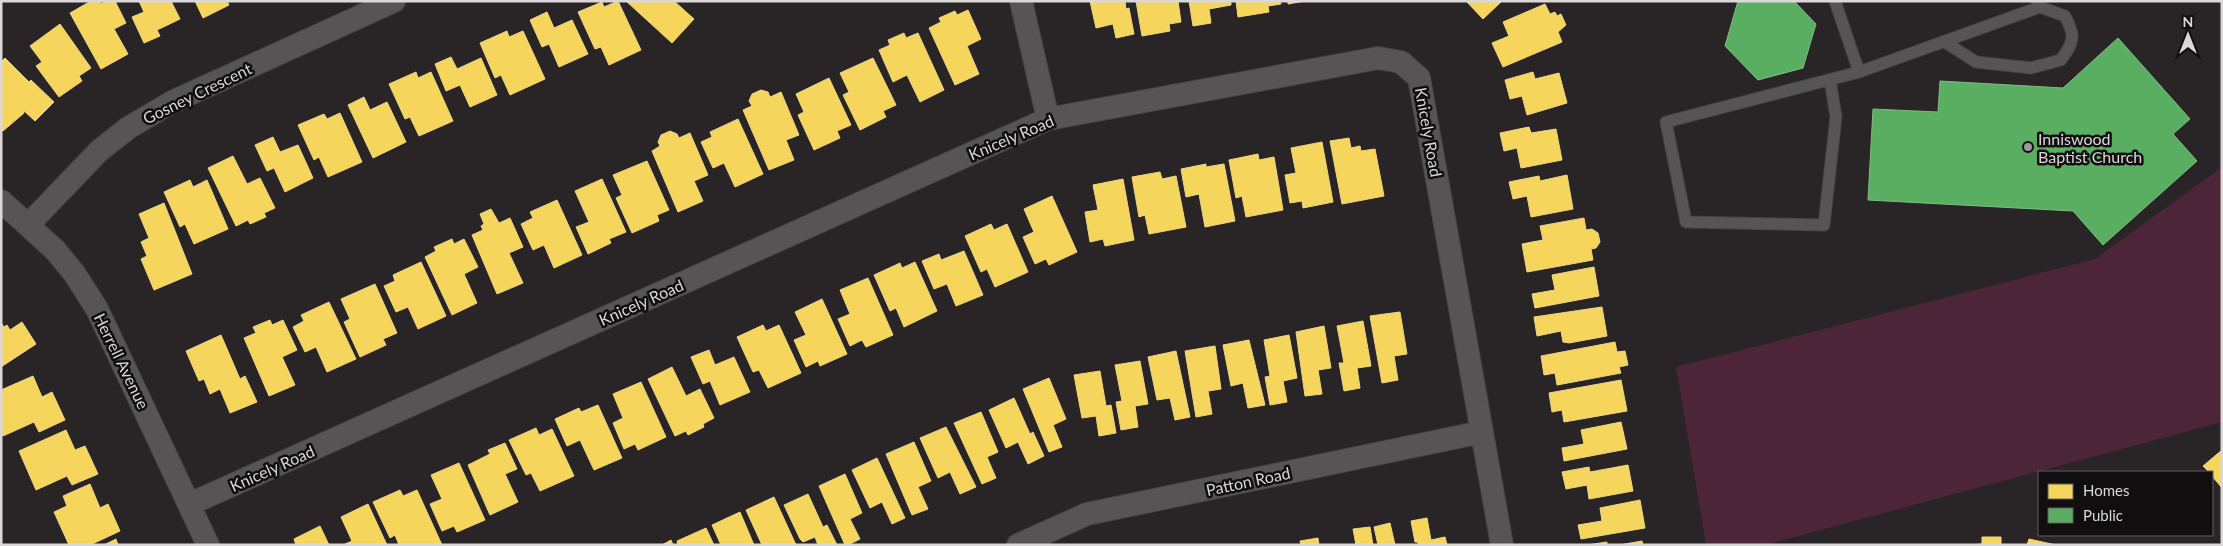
<svg xmlns="http://www.w3.org/2000/svg" width="2223" height="546" viewBox="0 0 2223 546" font-family="Lato,sans-serif">
<rect width="100%" height="100%" fill="#292527"/>
<path fill="#4c2538" d="M2222 167V422L1765 545H1706L1676 367 2095 259Z"/>
<path fill="#f6d55c" stroke="#eed682" d="M91 1H100L101 4 105 1H115L126 23 114 29 128 54 101 69 70 13Z
M139 1H171L180 19 157 30 160 36 144 43 132 17 144 12Z
M195 1H227L229 5 203 18Z
M618 1 641 50 609 65 601 47 595 49 578 12 602 2 604 7Z
M626 1H674L694 19 672 43Z
M1090 1H1125L1126 9 1129 8 1134 34 1116 38 1113 24 1096 28Z
M1136 1H1178L1181 22 1169 24 1170 31 1142 36Z
M1189 1H1231V5L1209 9 1211 23 1193 26Z
M1236 1H1280L1281 4 1268 6 1269 12 1238 17Z
M1288 1H1305L1288 4Z
M1466 1H1502L1483 19Z
M1545 4 1550 14 1555 12 1557 16 1561 14 1566 25 1558 32 1562 42 1503 67 1492 43 1509 36 1503 22Z
M968 10 981 39 967 46 979 74 955 85 929 28 941 22 939 18 955 11 957 15Z
M547 12 554 28 572 20 588 54 559 67 549 44 542 47 530 20Z
M60 24 91 68 79 76 82 81 59 97 36 66 42 62 30 46Z
M507 31 509 37 523 31 545 79 510 95 501 75 495 78 480 43Z
M904 33 906 38 918 33 944 90 920 102 907 75 893 82 879 50 890 45 888 40Z
M451 57 457 69 481 58 497 95 470 107 460 85 446 91 435 64Z
M5 58 29 82 31 80 54 102 35 121 23 110 24 113 3 131 1 129V62Z
M873 58 896 105 883 111 886 117 860 130 843 95 849 92 840 73Z
M416 72 418 78 431 72 453 121 419 136 410 117 405 119 389 84Z
M1533 72 1535 79 1559 73 1567 103 1527 115 1522 96 1510 99 1505 80Z
M829 78 851 125 837 131 840 138 814 150 798 115 804 112 796 94Z
M761 90 768 92 770 97 781 92 799 135 786 140 794 160 769 170 743 110 752 106 749 101 752 94Z
M364 97 370 110 387 102 406 142 373 158 348 105Z
M340 113 362 162 328 177 319 157 314 160 298 125 324 114 327 119Z
M738 119 763 174 735 187 724 163 713 168 701 142 712 137 710 132Z
M1529 127 1531 133 1556 129 1562 160 1521 168 1517 148 1504 151 1500 133Z
M670 131 677 134 679 138 690 133 708 175 694 181 703 201 678 212 652 151 660 146 658 142 661 135Z
M273 137 280 152 298 145 313 178 285 192 274 168 267 171 255 145Z
M1349 138 1351 148 1360 146 1361 151 1375 149 1384 196 1342 204 1330 141Z
M1322 142 1333 202 1303 208 1302 201 1290 203 1285 175 1296 173 1291 148Z
M1258 154 1259 160 1274 157 1283 210 1246 217 1242 196 1236 198 1229 160Z
M233 156 247 184 260 178 275 208 264 213 266 217 250 224 248 220 236 226 208 168Z
M647 161 669 210 657 215 659 221 632 233 616 198 622 195 613 175Z
M1206 164V167L1224 164 1235 221 1205 227 1199 194 1186 197 1181 169Z
M1160 172 1162 179 1176 176 1186 227 1149 234 1145 215 1139 217 1132 177Z
M1567 175 1573 209 1531 217 1527 196 1513 199 1509 182 1539 176 1540 181Z
M602 179 626 232 609 239 611 243 588 254 576 227 589 222 575 191Z
M1123 179 1134 240 1105 246 1103 239 1090 242 1085 212 1098 210 1093 185Z
M190 180 193 187 207 180 228 229 194 244 185 224 180 227 164 192Z
M1052 196 1077 252 1049 265 1046 259 1035 264 1023 237 1034 232 1024 209Z
M557 200 582 255 554 268 544 245 533 250 521 224 533 218 530 212Z
M164 203 192 274 154 290 141 259 147 256 141 242 149 238 139 214Z
M491 209 499 223 510 218 523 247 509 253 523 283 497 294 472 235 483 230 481 226 484 224 480 214Z
M1584 218 1586 230 1592 229 1598 233 1600 242 1596 248 1591 249 1593 260 1527 272 1522 244 1543 240 1540 226Z
M991 224 994 230 1007 224 1028 272 995 287 987 269 981 272 965 236Z
M452 239 454 244 464 239 478 267 464 274 477 303 452 315 425 257 436 251 434 247Z
M964 251 983 295 956 306 947 284 934 289 922 261 939 254 941 260Z
M421 262 446 316 418 329 408 307 396 312 384 286 395 281 393 275Z
M915 262 937 311 904 327 896 308 890 311 874 275 900 263 902 268Z
M1594 267 1599 296 1535 308 1532 294 1555 290 1552 275Z
M868 278 893 335 866 347 862 340 850 346 838 319 850 314 840 290Z
M375 284 397 333 383 339 386 345 360 357 344 322 350 319 341 299Z
M822 299 847 354 820 366 818 361 806 367 794 340 806 335 795 312Z
M329 302 356 359 327 372 316 347 305 352 293 327 304 321 301 315Z
M1602 307 1607 336 1569 343 1563 342 1561 331 1537 336 1534 317Z
M1400 312 1407 354 1394 356 1398 380 1382 383 1370 316Z
M270 320 272 325 283 320 297 350 282 357 295 385 269 396 244 338 256 333 253 327Z
M1363 321 1371 366 1357 368 1360 388 1344 391 1339 363H1344L1337 326Z
M22 322 36 344 1 367V323L4 327 7 325 10 330Z
M763 325 766 331 779 325 801 373 768 388 759 370 753 372 737 337Z
M1324 326 1331 368 1318 370 1322 394 1305 396 1296 332Z
M221 335 240 379 245 376 257 402 230 413 220 389 210 394 204 379 199 381 186 351Z
M1289 335 1297 378 1283 381 1287 402 1270 405 1265 377 1270 376 1264 340Z
M1249 340 1265 405 1248 408 1243 383 1231 386 1223 345Z
M1615 342 1617 352 1625 351 1628 365 1619 367 1621 373 1557 385 1555 373 1544 375 1541 356Z
M1215 346 1221 389 1208 391 1212 414 1196 417 1185 351Z
M709 350 715 365 734 357 750 392 720 405 710 381 703 384 691 357Z
M1176 351 1190 417 1175 420 1170 398 1157 400 1148 357Z
M1140 361 1148 404 1135 406 1138 427 1121 430 1116 402 1122 401 1115 365Z
M672 367 686 396 700 389 714 418 703 424 704 427 688 435 686 431 675 436 648 379Z
M1100 371 1106 406 1111 405 1116 433 1099 436 1096 416 1082 418 1074 375Z
M33 376 42 397 52 392 65 420 39 432 34 422 3 436 1 432V390Z
M1049 378 1066 419 1053 425 1062 447 1049 452 1023 389Z
M1621 380 1627 411 1564 422 1562 410 1552 412 1549 393Z
M641 382 666 437 638 450 635 444 624 449 613 423 623 418 613 394Z
M1014 398 1030 434 1033 432 1044 456 1028 464 1018 442 1006 448 989 410Z
M598 405 622 458 594 470 580 440 567 446 555 419 579 408 581 412Z
M981 412 998 452 987 457 996 478 982 484 954 423Z
M1621 422 1627 449 1564 461 1562 448 1584 444 1581 430Z
M946 427 976 487 960 494 950 472 938 478 920 438Z
M536 428 539 435 552 429 574 476 540 491 531 473 526 475 509 440Z
M66 430 75 450 85 446 98 474 72 485 67 476 36 490 19 451Z
M914 442 931 481 918 487 928 509 912 515 886 454Z
M505 443 517 469 505 474 518 502 490 515 468 465 490 454 488 450Z
M2222 450V488L2212 476V472H2209L2203 466Z
M877 458 905 518 892 524 882 502 870 508 852 470Z
M459 463 485 520 457 532 454 526 442 531 430 504 442 499 431 475Z
M1628 465 1633 491 1589 499 1587 485 1566 489 1562 472 1589 467 1590 472Z
M845 474 862 513 850 519 860 539 848 545H845L819 486Z
M90 484 100 508 108 504 120 531 90 545H69L54 512 67 506 63 496Z
M400 490 403 496 417 490 442 545H399L395 535 390 538 373 502Z
M808 494 823 527 827 525 837 545H818L815 537 803 542 800 539 784 505Z
M774 497 796 545H762L746 510Z
M1640 500 1645 528 1581 539 1578 525 1602 521 1600 508Z
M368 504 387 545H343L352 541 341 517Z
M740 512 754 545H721L712 525Z
M1427 518 1431 540 1445 537 1447 545H1418V542H1415L1411 521Z
M1390 523 1395 545H1378L1374 527Z
M320 526 329 545H296L294 539Z
M1370 527 1373 545H1356L1353 529Z
M706 528 714 545H678L677 541Z
M1982 537H2001V545H1971L1982 544Z
M1318 538 1319 545H1301L1300 541Z
M116 539 118 545H104Z
M2029 539 2056 545H2027Z
M671 540 673 545H662Z
M1642 541 1643 545H1619Z
M1607 542V545H1587Z"/>
<path fill="#5aae61" stroke="#81bb85" d="M1738 1H1794L1816 24 1803 68 1758 80 1725 46Z
M2118 38 2190 119 2173 134 2197 161 2103 245 2073 211 1868 200 1873 109 1938 112 1940 81 2063 88Z"/>
<g fill="none" stroke-linecap="round" stroke-linejoin="round">
<g stroke="#464344" stroke-width="13">
<path id="lane" d="M1835 1 1859 72 2040 7 2037 1
M1945 42 1976 62 2031 68 2061 60C2074 41 2076 37 2065 16L2040 7
M1830 80 1836 117 1824 225 1686 222 1666 122 1859 72"/>
</g>
<g stroke="#464344" stroke-width="24">
<path id="street" d="M1021 1 1048 119
M1 201 55 250 74 273 97 309 208 545
M28 225 99 151 128 128 172 102 394 1
M190 504 1048 119 1378 58 1401 62 1419 78 1502 545
M1018 545 1087 514 1482 432"/>
</g>
<use href="#lane" stroke="#575455" stroke-width="11"/>
<use href="#street" stroke="#575455" stroke-width="22"/>
</g>
<circle fill="#9d999b" stroke="#110e0f" stroke-width="2" cx="2028" cy="147" r="5"/>
<g text-anchor="middle" dominant-baseline="central" stroke-width="5" stroke-linejoin="round" paint-order="stroke">
<g font-size="16" fill="#dcd8da" stroke="#110e0f">
<text transform="translate(197 93) rotate(-26)">Gosney Crescent</text>
<text transform="translate(1429 132) rotate(80)">Knicely Road</text>
<text transform="translate(1011 137) rotate(-23)">Knicely Road</text>
<text transform="translate(641 302) rotate(-24)">Knicely Road</text>
<text transform="translate(122 361) rotate(64)">Herrell Avenue</text>
<text transform="translate(272 468) rotate(-24)">Knicely Road</text>
<text transform="translate(1248 481) rotate(-12)">Patton Road</text>
</g>
<g font-size="16" fill="#dcd8da" stroke="#110e0f" text-anchor="start">
<text x="2038" y="138">Inniswood<tspan x="2038" dy="18">Baptist Church</tspan></text>
</g>
</g>
<rect width="2223" height="546" fill="none" stroke="#dcd8da" stroke-width="5"/>
<rect x="2038" y="471" width="175" height="65" fill="#110e0f" stroke="#625f60"/>
<rect x="2048" y="484" width="25" height="15" fill="#f6d55c" stroke="#625f60"/>
<text x="2083" y="496" font-size="15" fill="#dcd8da">Homes</text>
<rect x="2048" y="508" width="25" height="15" fill="#5aae61" stroke="#625f60"/>
<text x="2083" y="521" font-size="15" fill="#dcd8da">Public</text>
<g transform="translate(2188 35)" stroke="#110e0f" stroke-width="4" paint-order="stroke">
<path d="M0-4L9 19L0 12L-9 19Z" fill="#dcd8da"/>
<text y="-8" font-size="14" font-weight="bold" text-anchor="middle" fill="#dcd8da">N</text>
</g>
</svg>
